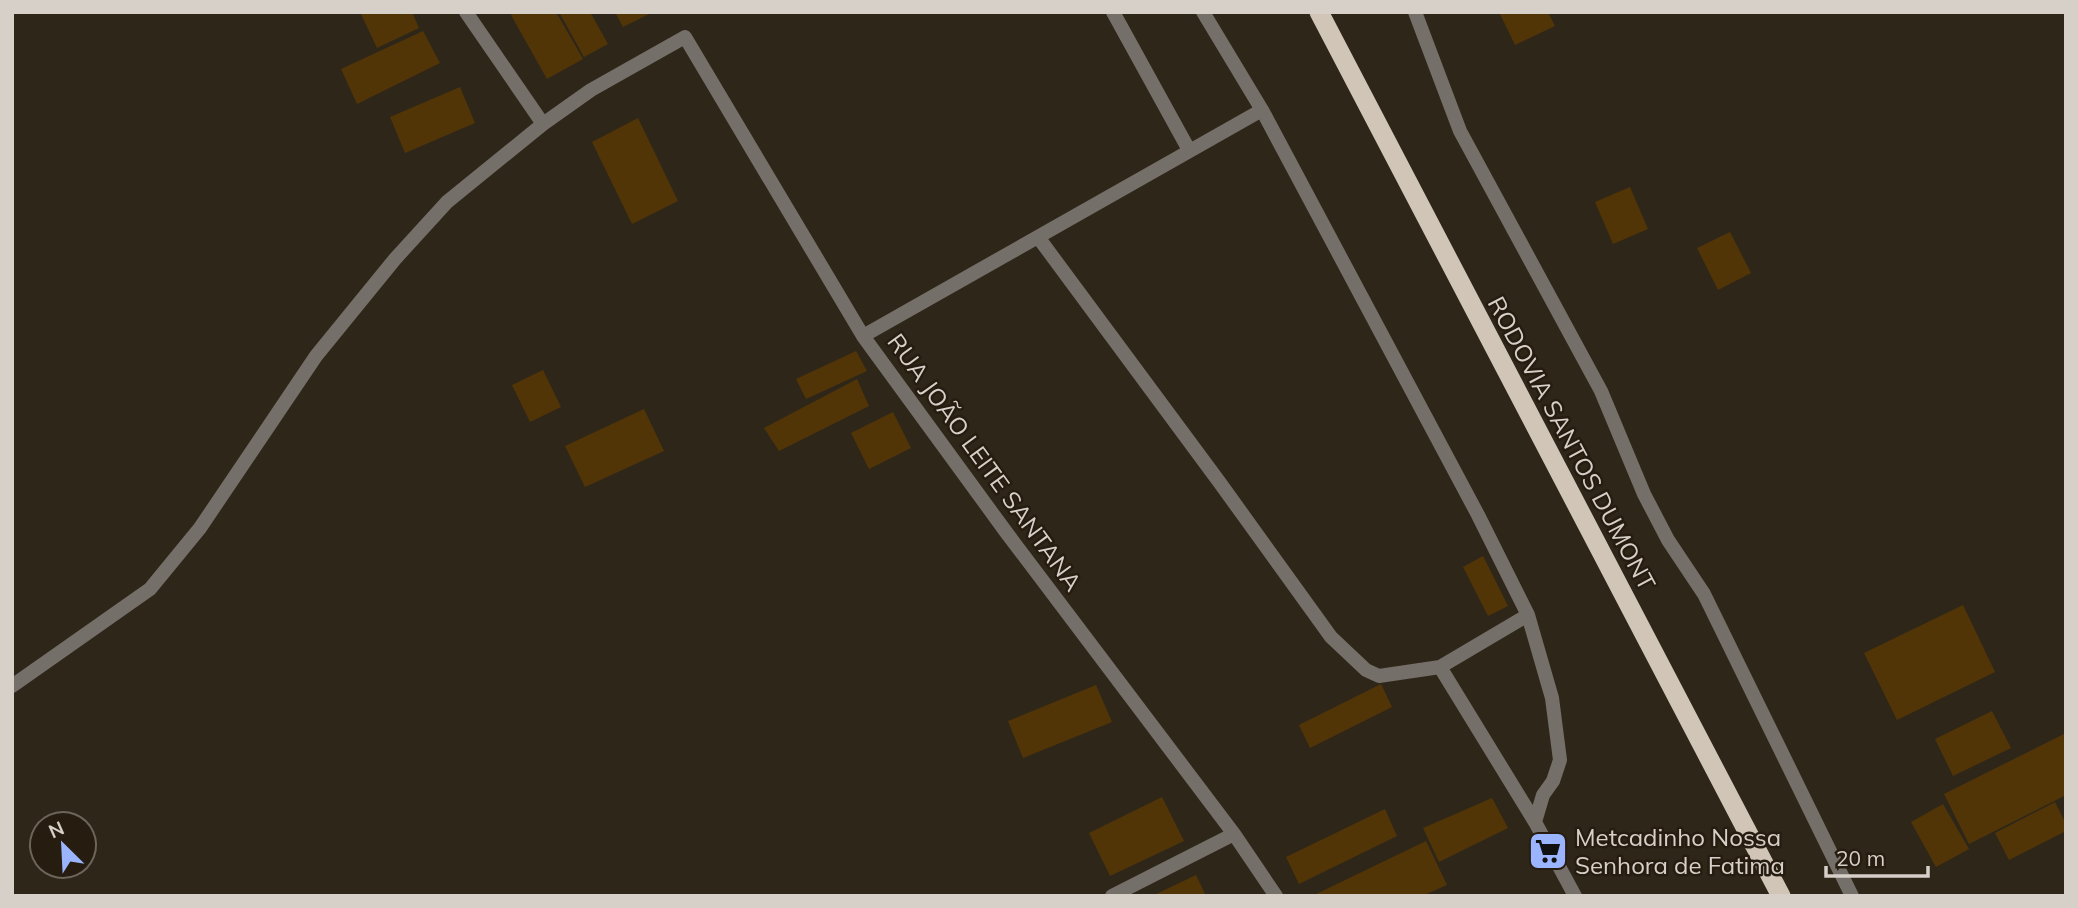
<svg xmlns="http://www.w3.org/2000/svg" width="2078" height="908" viewBox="0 0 2078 908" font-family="Mulish,sans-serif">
<rect width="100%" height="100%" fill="#2f261a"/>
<path fill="#513507" d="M360 12H412L419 28 377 48Z
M516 12H556L583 59 547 79 511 15Z
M559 12H590L608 44 584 57Z
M615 12H653L623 27Z
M1499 12H1548L1555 26 1515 45Z
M423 31 440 63 357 104 341 69Z
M460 87 475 123 405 153 390 117Z
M638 118 678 201 632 224 592 142Z
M1630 187 1648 229 1613 244 1595 202Z
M1730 232 1751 273 1718 290 1697 248Z
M856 351 867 371 806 399 796 379Z
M543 370 561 407 530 422 512 385Z
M857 379 869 406 779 451 764 428Z
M644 409 664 451 585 487 565 446Z
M893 412 911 448 869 469 851 433Z
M1483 556 1508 606 1488 616 1463 567Z
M1963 605 1995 672 1897 720 1864 653Z
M1381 684 1392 707 1310 748 1299 725Z
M1096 685 1112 722 1023 758 1008 721Z
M1992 711 2011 748 1953 776 1935 739Z
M2066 733V795L1969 844 1944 794Z
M1162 797 1184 841 1110 876 1089 833Z
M1492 798 1508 828 1439 862 1423 828Z
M2055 802 2066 824V831L2009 860 1995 833Z
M1943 804 1969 849 1936 867 1911 822Z
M1385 809 1397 836 1299 884 1286 857Z
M1426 841 1447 885 1422 896H1312Z
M1196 875 1206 896H1152Z"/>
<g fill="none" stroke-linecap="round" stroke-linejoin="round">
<path stroke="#746f69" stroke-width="14" d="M466 12 543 124
M1113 12 1189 150
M1203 12 1262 110 1478 515 1528 615 1552 698 1560 760 1553 781 1543 795 1535 822
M1415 12 1460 131 1601 391 1644 494 1668 540 1704 594 1852 896
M1038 237 1220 483 1331 637 1366 670 1379 676 1440 667 1528 615
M863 336 1262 110
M1440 667 1535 822 1575 896
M12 686 150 589 200 528 316 356 395 259 447 202 543 124 591 90 685 37 863 336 1006 532 1234 834 1276 896
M1112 896 1234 834"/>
<path stroke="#d0c5b6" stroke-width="19" d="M1319 12 1781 896"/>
</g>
<defs>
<g id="supermarket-square" transform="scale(2.0125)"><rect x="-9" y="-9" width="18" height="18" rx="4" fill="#9ab5fd" stroke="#261c10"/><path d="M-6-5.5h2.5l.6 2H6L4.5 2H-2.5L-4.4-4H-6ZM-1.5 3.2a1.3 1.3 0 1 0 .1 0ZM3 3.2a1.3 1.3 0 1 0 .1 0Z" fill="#111"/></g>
</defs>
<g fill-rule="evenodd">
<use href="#supermarket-square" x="1548" y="851"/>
</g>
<g text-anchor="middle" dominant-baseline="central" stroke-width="5" stroke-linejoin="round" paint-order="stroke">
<g font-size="24" fill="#d7d0c9" stroke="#261c10">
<text transform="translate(1572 443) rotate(62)">RODOVIA SANTOS DUMONT</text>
<text transform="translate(985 462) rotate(54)">RUA JOÃO LEITE SANTANA</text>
</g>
<g font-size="24" fill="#d7d0c9" stroke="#261c10" text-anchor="start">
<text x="1575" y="837">Metcadinho Nossa<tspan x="1575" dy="28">Senhora de Fatima</tspan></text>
</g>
</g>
<rect width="2078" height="908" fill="none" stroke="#d7d0c9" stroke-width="28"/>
<g transform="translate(63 845) rotate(336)"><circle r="33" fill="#261c10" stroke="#6d645a" stroke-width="2"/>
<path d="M0-5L12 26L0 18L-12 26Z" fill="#9ab5fd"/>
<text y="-10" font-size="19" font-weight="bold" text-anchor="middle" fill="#d7d0c9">N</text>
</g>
<path d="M1826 866v10h102v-10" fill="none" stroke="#d7d0c9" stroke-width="3.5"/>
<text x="1836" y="866" font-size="21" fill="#d7d0c9" stroke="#261c10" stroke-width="5" paint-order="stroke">20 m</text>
</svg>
